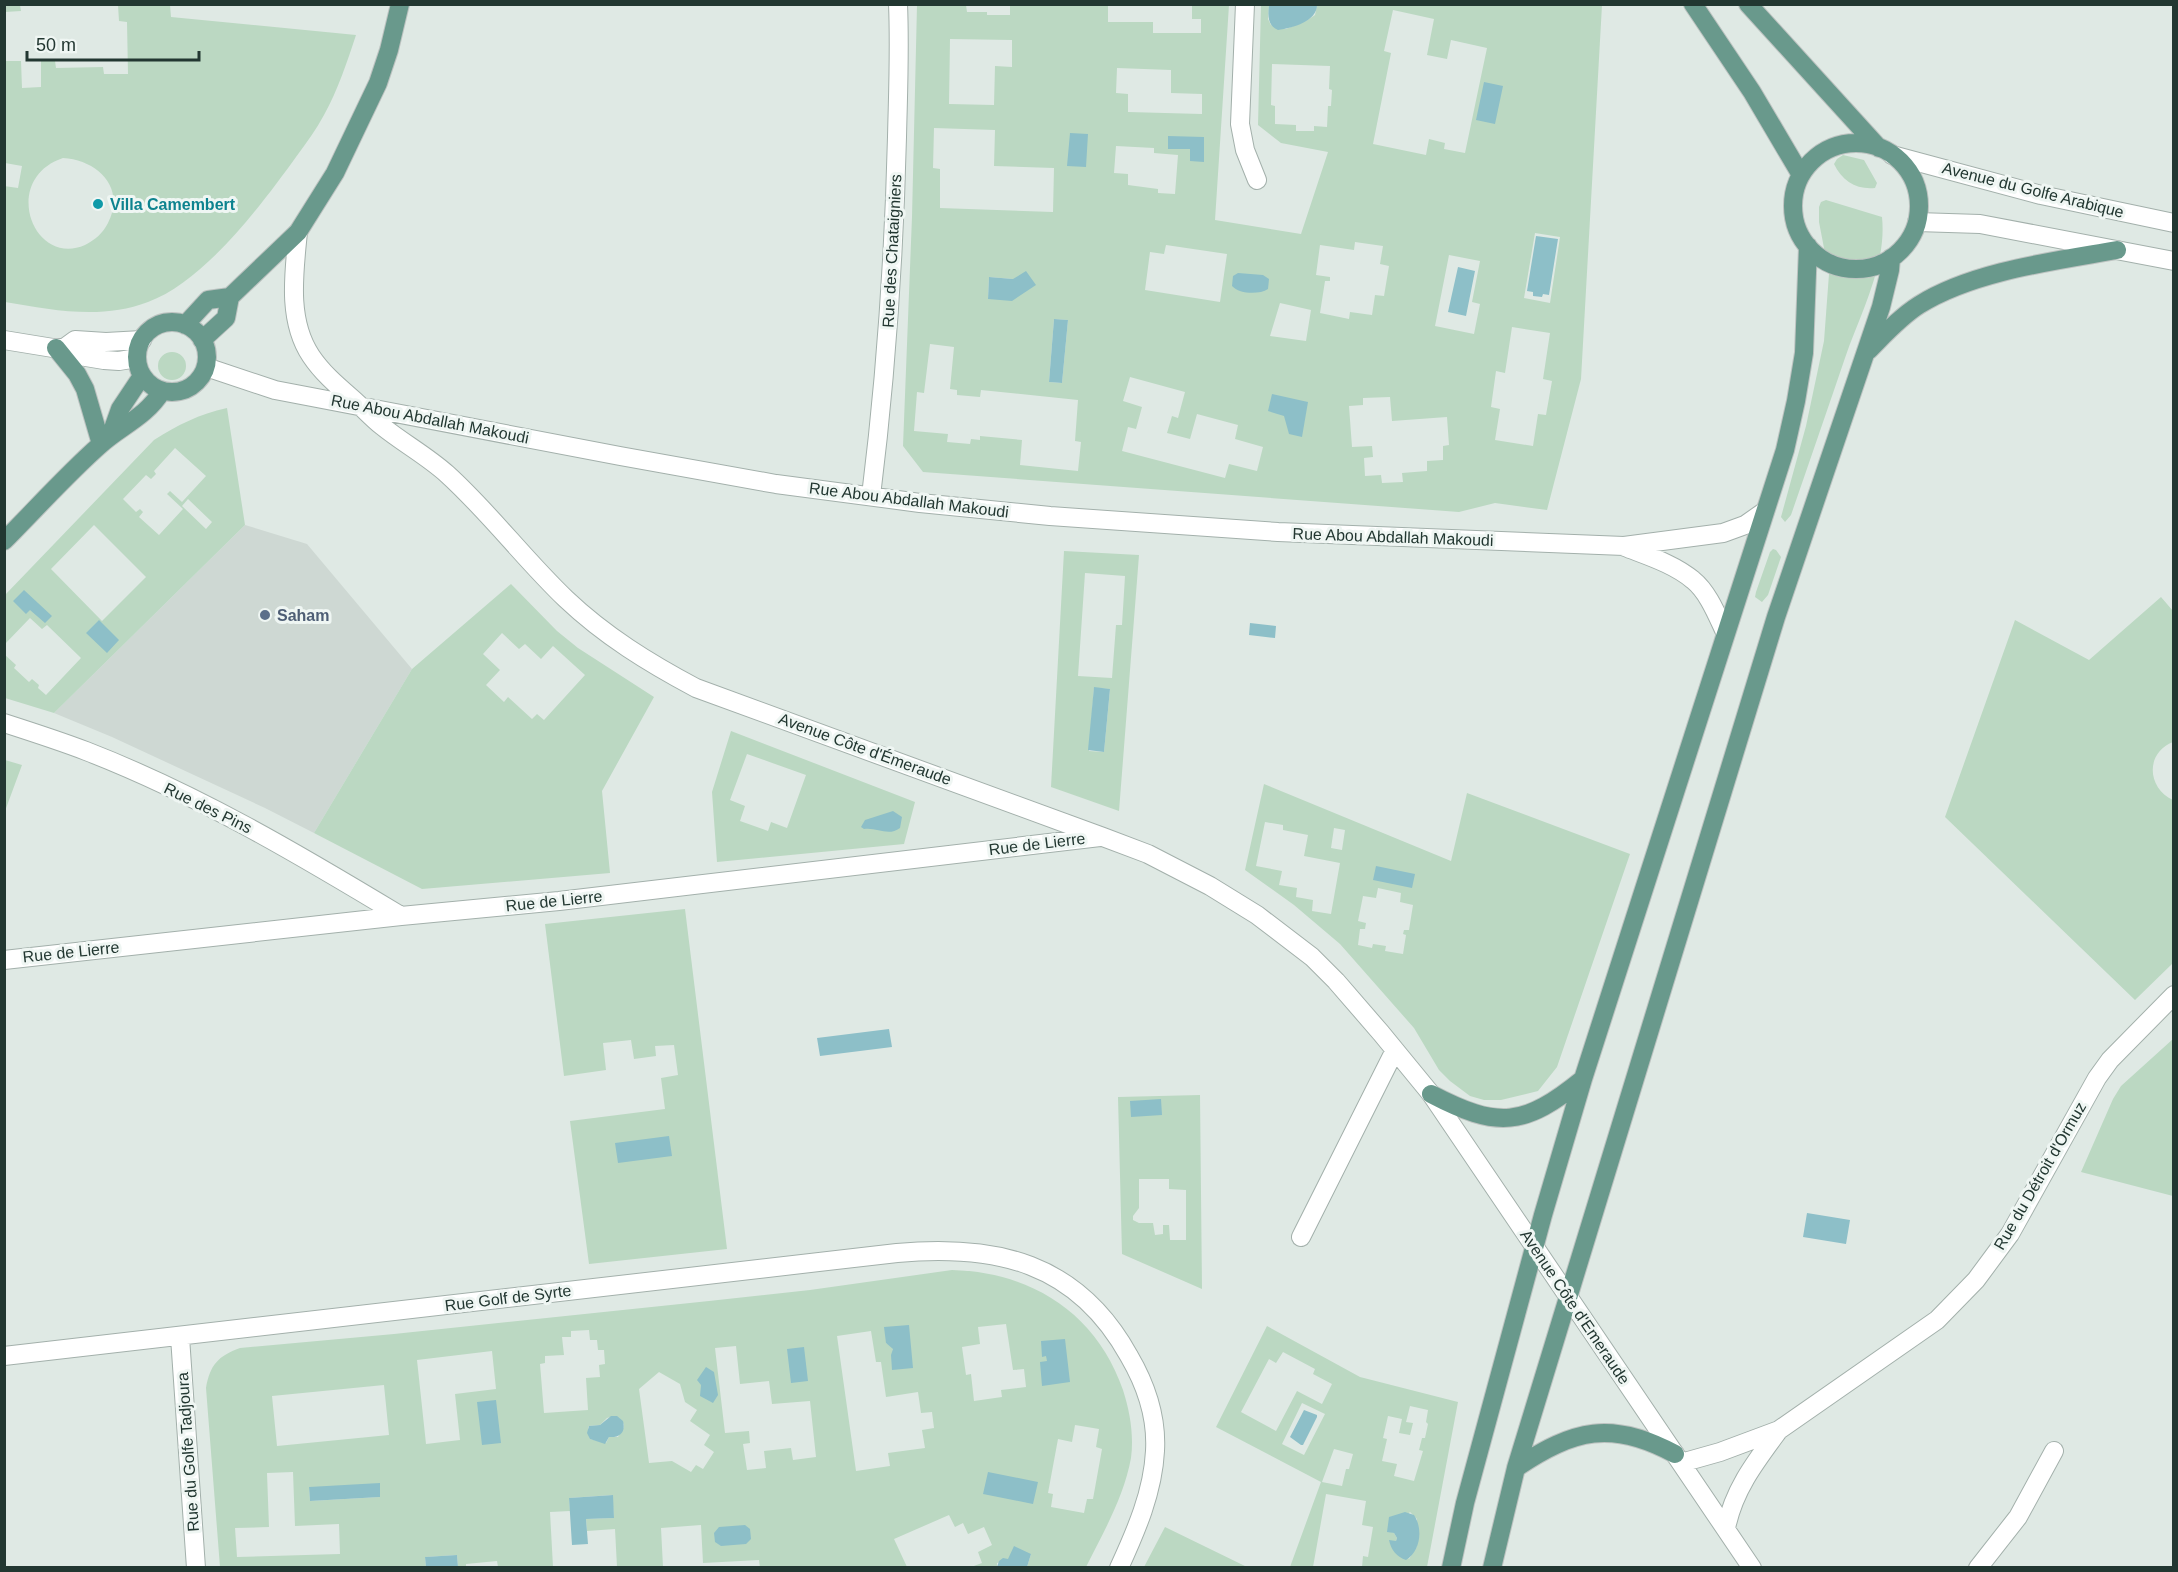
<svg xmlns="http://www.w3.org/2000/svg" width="2178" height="1572" viewBox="0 0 2178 1572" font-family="Helvetica,sans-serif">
<rect width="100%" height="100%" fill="#dfe9e4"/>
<path fill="#ced8d3" d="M245 525 307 544 412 669 314 833 265 808 112 737 54 713Z"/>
<path fill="#bbd8c2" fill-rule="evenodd" d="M5 5H20L21 11 5 12 6 61H21L22 88 41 87V61H55L56 68 103 67 104 74H128L127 22 119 21 118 5H170L171 17 356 35C347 62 338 90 324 115 316 130 306 143 296 157 262 204 205 281 148 302 101 320 53 310 5 302L4 186 18 188 22 166 5 163ZM63 158C98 160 126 188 108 223 103 233 95 240 85 245 33 268 0 179 63 158Z
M917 5H966L967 12H987V15H1010V5H1108V22H1153V33H1201V19H1192V5H1229L1215 220 1301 234 1328 152 1281 143 1258 125 1261 5H1269L1268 19 1271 25 1286 29 1306 21 1315 15 1317 5H1602L1581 379 1547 510 1495 503 1459 512 923 472 903 446 912 217ZM1393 10 1434 19 1427 55 1447 59 1451 40 1487 48 1465 153 1444 149 1445 143 1429 139 1426 155 1373 144 1391 53 1384 51ZM950 39 1012 40V67L995 66 994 105 949 104ZM1272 64 1330 66 1329 89 1332 90 1331 106H1328L1327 127 1314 126V131H1296V125L1275 124V106L1271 105ZM1117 68 1171 70V93L1202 94V114L1128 112V94L1116 93ZM934 128 995 130 994 166 1054 168 1053 212 940 208V169L933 168ZM1116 146 1154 148V153L1178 155 1175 194 1158 193V189L1128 185V174L1114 173ZM1535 233 1560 237 1550 303 1524 298ZM1355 242 1383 246 1380 264 1389 266 1384 296 1375 295 1372 315 1350 312 1349 319 1320 313 1325 281H1330V277L1316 275 1320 245 1354 250ZM1166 245 1227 254 1220 302 1145 290 1150 252 1164 254ZM1449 255 1480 261 1472 302 1480 304 1474 334 1435 326ZM989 277 1013 279 988 299ZM1280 303 1311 310 1306 341 1270 336ZM1054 319 1068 320 1062 383 1049 382ZM1512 327 1550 333 1543 379 1552 381 1546 415 1538 414 1533 446 1495 440 1500 409 1491 407 1496 371 1505 373ZM930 344 954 347 950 389 957 390V395L980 397 981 390 1078 400 1075 441 1081 442 1078 471 1020 465 1022 440 980 436V440L971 439 970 444 947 442 948 434 914 431 917 392 924 393ZM1130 377 1185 392 1178 418 1172 416 1167 433 1190 439 1197 414 1238 425 1235 439 1263 447 1257 471 1229 464 1225 478 1122 451 1128 427 1136 429 1142 407 1123 401ZM1390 397 1392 421 1447 417 1449 445 1443 446V460L1427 461V471L1402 473 1403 482 1382 483 1381 475 1365 476 1364 458 1373 457 1372 446 1352 447 1349 406 1363 405V398Z
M1843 155 1864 160 1877 183 1875 188C1857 190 1842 181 1834 164L1837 159Z
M1826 200 1882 217C1887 265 1860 314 1845 358 1827 411 1809 463 1791 515L1785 522 1781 517 1806 426 1824 341 1829 274 1819 222V207L1821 202Z
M158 366a14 14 0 1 1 28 0a14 14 0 1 1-28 0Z
M227 408 245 525 54 713 5 698 4 654 16 665 14 668 29 682 32 679 39 685 38 688 46 695 81 658 47 625 42 629 30 618 5 644V595L154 440C178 425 199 414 227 408ZM175 448 206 476 182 502 170 491 167 494 183 509 159 535 139 517 143 512 140 509 136 512 123 499 146 475 151 479 156 474 154 471ZM188 499 212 522 206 529 182 506ZM94 525 146 577 102 621 51 569Z
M1773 549 1776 550 1781 557 1768 595 1762 602 1755 597 1756 592 1770 552Z
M1064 551 1139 555 1119 811 1051 787ZM1085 573 1125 576 1122 625H1116L1112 678 1078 676ZM1094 688 1110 689 1104 752 1089 751Z
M511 584 557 631 578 648 654 697 602 791 610 873 422 889 314 833 412 669ZM502 633 519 649 525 644 541 659 553 646 585 675 544 720 537 714 532 719 508 697 504 702 486 685 500 670 483 654Z
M2161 597 2173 611V742C2145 753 2147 788 2173 800V963L2135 1000 1945 817 2015 620 2089 660Z
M731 731 915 802 904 844 717 862 712 792ZM747 754 806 775 787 828 771 822 768 831 740 821 745 806 730 800Z
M5 760 22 765 5 811 4 760Z
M1264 784 1451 861 1467 793 1630 854 1557 1067 1538 1091 1501 1100H1484L1470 1096 1450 1081 1439 1070 1414 1028 1340 944 1294 905 1245 870ZM1265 822 1283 825V830L1308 835 1304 856 1340 863 1331 914 1312 911 1313 900 1296 897 1297 888 1279 885 1282 871 1256 866ZM1334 828 1345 830 1342 850 1331 848ZM1378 888 1401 893 1400 902 1413 905 1409 930H1404L1403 934 1406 935 1403 954 1385 951 1386 946 1373 944 1372 948 1358 945 1360 929H1365L1366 923 1358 921 1363 896 1376 898Z
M685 909 727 1249 589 1264 570 1121 665 1109 661 1078 678 1075 674 1045 655 1046 656 1056 634 1059 631 1040 603 1043 606 1070 564 1076 545 924Z
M2173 1039V1196L2081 1172 2113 1099 2121 1086Z
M1200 1095 1202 1289 1122 1254 1118 1097ZM1139 1179H1169V1189L1186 1190V1240H1170L1169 1225H1163V1234L1155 1235 1153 1223H1139L1133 1220V1216L1139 1208Z
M952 1270C1032 1272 1097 1314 1123 1390 1130 1412 1134 1435 1131 1458 1124 1497 1103 1533 1086 1567H1027L1031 1554 997 1563V1567H971L982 1563 978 1552 992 1545 984 1527 968 1534 963 1523 955 1527 949 1515 894 1539 907 1567 760 1568 759 1560 703 1563 701 1525 661 1528 663 1567H617L615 1529 587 1531 586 1519 614 1518 612 1495 569 1498 570 1511 550 1512 553 1567H498L497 1561 466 1564V1567H458L457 1555 425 1557 426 1567H220L206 1388C210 1365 218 1356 240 1348L394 1334 709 1301 810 1290ZM1006 1324 1013 1370 1024 1369 1026 1387 1001 1390 1002 1397 974 1401 971 1374 966 1375 962 1347 980 1344 978 1327ZM909 1325 892 1370 893 1347 886 1343ZM589 1330 590 1340H597L598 1350H604L605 1364 599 1365 600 1377 586 1378 588 1410 544 1413 540 1364 545 1363V1356L564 1355 562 1337H571V1331ZM871 1331 876 1362H881L886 1397 918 1392 921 1413 932 1412 934 1428 922 1430 925 1448 888 1453 890 1466 856 1471 837 1336ZM736 1346 740 1384 769 1381 772 1404 810 1401 816 1457 793 1460 791 1448 764 1451 766 1468 747 1470 743 1444 750 1443 749 1431 725 1433 715 1348ZM492 1351 496 1389 455 1394 460 1440 426 1444 417 1360ZM659 1372 680 1384 685 1402 697 1410 690 1421 710 1435 704 1445 714 1452 703 1469 696 1465 691 1472 672 1461 649 1463 639 1389ZM384 1385 389 1435 277 1446 272 1396ZM614 1416 624 1424V1427L618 1437H609L606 1443 590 1439 588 1428 589 1426 600 1425 607 1418ZM1075 1425 1099 1429 1096 1447 1102 1449 1093 1499H1087L1084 1513 1051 1507 1053 1494 1048 1493 1058 1439 1072 1442ZM293 1472 295 1526 339 1524 340 1554 237 1557 235 1528 269 1527 267 1473ZM309 1487 380 1497 310 1501Z
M1267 1326 1360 1377 1458 1402 1427 1567H1362L1363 1556 1368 1557 1373 1527 1362 1525 1366 1501 1326 1494 1313 1567H1290L1321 1482 1216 1427ZM1283 1352 1315 1369 1313 1374 1332 1384 1322 1404 1297 1391 1276 1431 1241 1412 1269 1359 1276 1363ZM1302 1403 1325 1414 1304 1455 1282 1444ZM1410 1406 1428 1410 1426 1422 1428 1424 1425 1438H1422L1419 1450 1423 1451 1414 1481 1394 1476 1397 1464 1382 1461 1387 1439 1383 1438 1388 1416 1402 1419 1399 1433 1410 1435 1413 1423 1406 1422ZM1334 1449 1353 1454 1349 1469H1346L1342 1486 1322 1482ZM1410 1512 1417 1519V1546L1409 1559 1393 1541H1396L1397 1538 1394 1533 1391 1532Z
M1165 1527 1247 1567H1144Z"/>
<path fill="#8dbfc8" d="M1269 5H1317C1317 21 1293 28 1278 30 1267 25 1268 15 1269 5Z
M1484 82 1503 86 1495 124 1476 120Z
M1070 133 1088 134 1086 167 1067 166Z
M1168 136 1204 137V162L1190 161V149H1168Z
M1536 236 1558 239 1549 295 1543 294 1542 297 1533 296V292L1527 291Z
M1458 267 1475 271 1466 316 1448 312Z
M1026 271 1036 285 1012 301 988 299 989 277 1013 279Z
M1238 273 1263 275 1269 279 1268 289C1259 295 1239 294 1232 286L1233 276Z
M1054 319 1068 320 1062 383 1049 382Z
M1272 394 1308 402 1302 437 1289 434 1284 416 1268 411Z
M24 590 52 616 45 623 30 610 26 614 13 601Z
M99 620 119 640 107 653 86 633Z
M1250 623 1276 626 1275 638 1249 635Z
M1094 687 1110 689 1104 752 1088 750Z
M893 811 902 817 900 828C888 837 877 827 864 829L861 827 865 820Z
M1376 866 1415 874 1412 888 1373 880Z
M889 1029 892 1047 820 1056 817 1038Z
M1161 1099 1162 1115 1131 1117 1130 1101Z
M669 1136 672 1156 618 1163 615 1143Z
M1807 1213 1850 1220 1846 1244 1803 1237Z
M909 1325 913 1368 892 1370 891 1355 893 1349 886 1343 884 1327Z
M1065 1339 1070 1382 1042 1386 1040 1362 1047 1361 1046 1356 1042 1357 1041 1341Z
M804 1347 808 1381 791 1383 787 1349Z
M706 1367 714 1372 718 1395 713 1403 700 1396 701 1385 697 1380Z
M496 1400 501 1443 482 1445 477 1402Z
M1304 1410 1317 1415V1417L1303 1445H1301L1290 1437Z
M611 1416H617L623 1421C626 1432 620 1438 609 1437L605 1444 590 1439 587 1433 589 1426 600 1425Z
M988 1472 1038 1482 1033 1504 983 1494Z
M380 1483V1497L310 1501 309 1487Z
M613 1495 614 1518 586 1519 588 1544 572 1545 569 1498Z
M1405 1512 1414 1515C1423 1528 1421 1551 1406 1560 1397 1557 1391 1550 1389 1540L1396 1541 1397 1538 1394 1533 1387 1532 1389 1517Z
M745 1525 750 1529 751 1539 746 1544 721 1546 715 1542 714 1533 719 1527Z
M1014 1546 1031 1554 1027 1567H997L999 1561 1003 1558 1008 1559Z
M457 1555 458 1567H426L425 1557Z"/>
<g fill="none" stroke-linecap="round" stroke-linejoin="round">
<g stroke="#a3b0ab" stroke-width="20">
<path id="minor" d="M1245 4 1240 124 1245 150 1257 180
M1892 155 2041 195 2174 223
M1917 222 1980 224 2174 261
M298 232C294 273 287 320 311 356 323 374 339 387 355 401 364 409 372 418 382 426 403 443 427 456 447 474 490 513 524 559 566 599 605 636 649 663 696 688L1103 837 1148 854 1210 886 1257 915 1312 957 1336 981 1381 1033 1431 1094 1752 1568
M4 340 53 348H64L80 356 104 360 119 361 137 358
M64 348 75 340 106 342 142 340
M206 367 275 390 620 456 776 484 920 503 1050 516 1278 532 1624 546 1723 533 1745 525 1765 511
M871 496C886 376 894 257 897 137 898 93 900 49 898 4
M1625 547C1648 556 1674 564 1693 580 1708 592 1717 615 1725 632
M4 723C32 732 60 741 86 751 197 794 300 855 401 916
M4 960 401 916 559 901 1100 837
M1301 1237 1395 1050
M180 1337 196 1568
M4 1356 897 1253C996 1244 1077 1262 1129 1356 1146 1385 1157 1417 1155 1451 1153 1492 1136 1531 1119 1568
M1681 1463 1720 1452 1779 1430 1937 1320 1976 1280 2010 1234 2097 1078 2110 1060 2174 995
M1726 1528C1734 1489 1756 1461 1779 1430
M1978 1568 2018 1517 2054 1451"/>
</g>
<g stroke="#bdc3c1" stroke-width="20">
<path id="major" d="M1693 4 1752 92 1801 175
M1748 4 1879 148
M1793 206a63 63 0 1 1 126 0a63 63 0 1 1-126 0Z
M137 357a35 35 0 1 1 70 0a35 35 0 1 1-70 0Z
M185 325 208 300 230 297 298 232 335 173 378 83 389 50 400 4
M202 340 226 318 230 297
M56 348 77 374 85 389 101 444
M1868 351C1884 335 1900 317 1919 305 1973 271 2055 261 2117 250
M110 437 120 409 142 376
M4 541C36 509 66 475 100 445 121 426 146 417 162 391
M1431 1094C1498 1129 1524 1127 1583 1079
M1516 1468C1574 1429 1612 1420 1675 1454
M1451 1568 1465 1503 1543 1215 1583 1079 1785 450 1796 401 1804 353 1808 246
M1492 1568 1516 1468 1776 617 1881 307 1890 270 1891 258"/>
</g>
<use href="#minor" stroke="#fff" stroke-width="18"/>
<use href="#major" stroke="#69998c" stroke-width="18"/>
</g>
<circle fill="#0f9aa8" stroke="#eff6f3" stroke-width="2" cx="98" cy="204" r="6"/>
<circle fill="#5c6f8a" stroke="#eff6f3" stroke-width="2" cx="265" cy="615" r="6"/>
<g text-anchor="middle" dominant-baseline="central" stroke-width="6" stroke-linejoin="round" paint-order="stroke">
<g font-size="16" fill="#223731" stroke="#eff6f3">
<text transform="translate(2033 190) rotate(14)">Avenue du Golfe Arabique</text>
<text transform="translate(892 251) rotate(-87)">Rue des Chataigniers</text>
<text transform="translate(430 419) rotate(11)">Rue Abou Abdallah Makoudi</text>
<text transform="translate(909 500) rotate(7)">Rue Abou Abdallah Makoudi</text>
<text transform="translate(1393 537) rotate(2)">Rue Abou Abdallah Makoudi</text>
<text transform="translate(865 749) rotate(20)">Avenue Côte d'Émeraude</text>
<text transform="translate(208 808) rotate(26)">Rue des Pins</text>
<text transform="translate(1037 844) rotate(-7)">Rue de Lierre</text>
<text transform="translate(554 901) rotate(-6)">Rue de Lierre</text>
<text transform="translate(71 952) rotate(-6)">Rue de Lierre</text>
<text transform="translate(2040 1176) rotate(-60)">Rue du Détroit d'Ormuz</text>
<text transform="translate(508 1298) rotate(-7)">Rue Golf de Syrte</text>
<text transform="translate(1575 1307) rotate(56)">Avenue Côte d'Emeraude</text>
<text transform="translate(188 1452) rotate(-94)">Rue du Golfe Tadjoura</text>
</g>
<g font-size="16" font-weight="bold" fill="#0d838f" stroke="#eff6f3" text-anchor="start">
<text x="110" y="204">Villa Camembert</text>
</g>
<g font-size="16" font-weight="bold" fill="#4e5e75" stroke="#eff6f3" text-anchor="start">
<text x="277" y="615">Saham</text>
</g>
</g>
<rect width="2178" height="1572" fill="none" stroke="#223731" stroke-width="12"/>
<path d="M27 51v9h172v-9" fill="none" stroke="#223731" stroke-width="3"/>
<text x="36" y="51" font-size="18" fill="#223731" stroke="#eff6f3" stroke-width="4.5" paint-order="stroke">50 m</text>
</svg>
